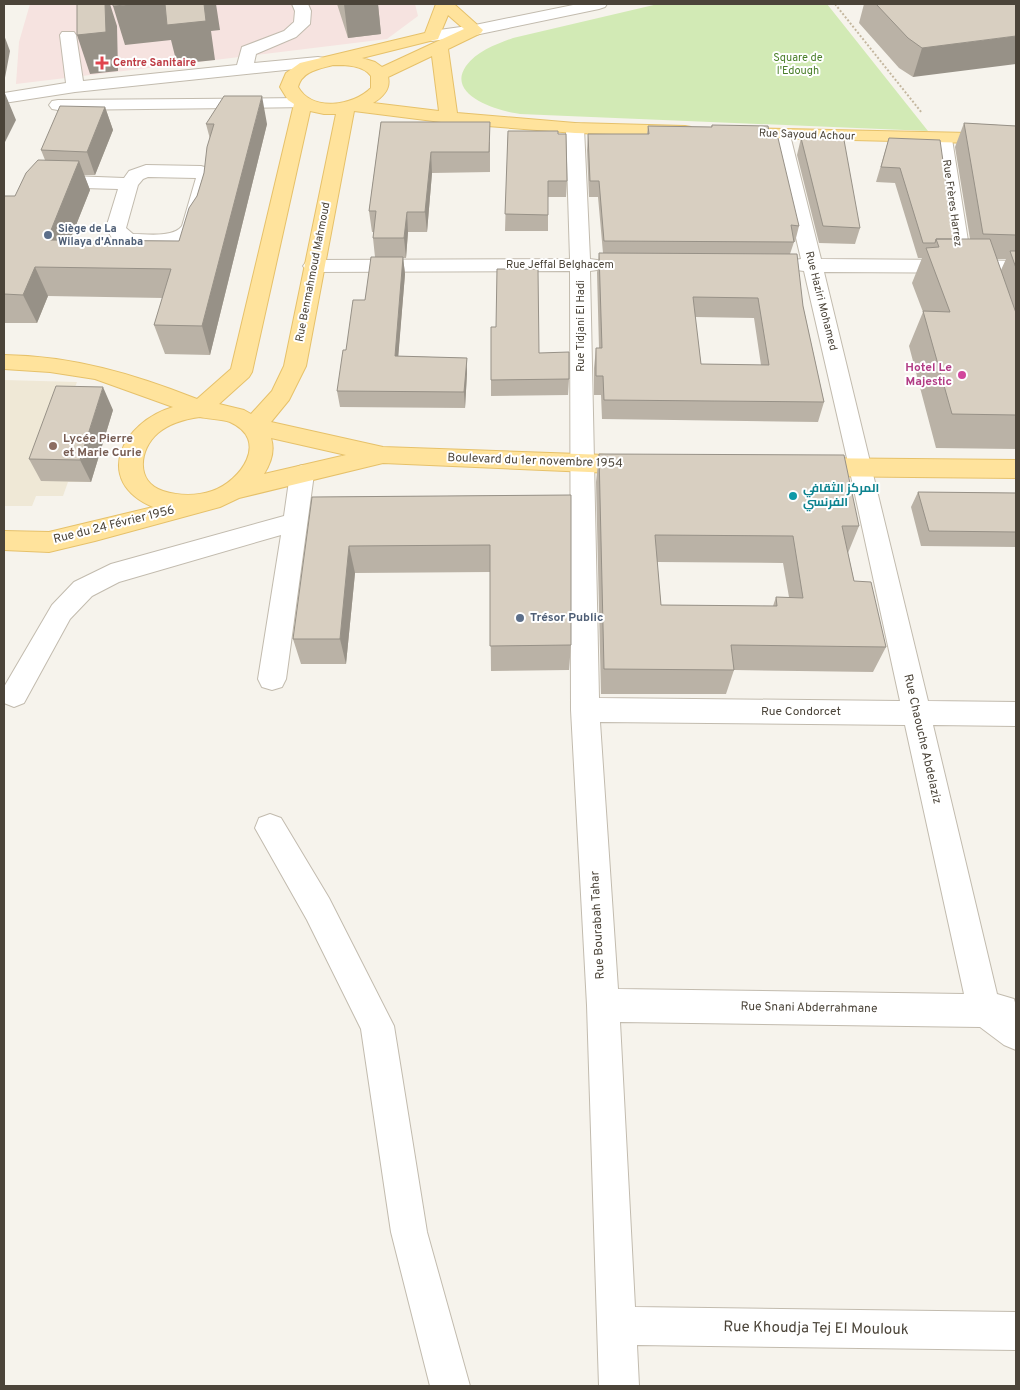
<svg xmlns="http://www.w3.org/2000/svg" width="1020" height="1390" viewBox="0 0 1020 1390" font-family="Overpass,Cairo,sans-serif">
<rect width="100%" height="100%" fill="#f6f3ec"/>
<path fill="#efe8d6" d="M4 380 77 382 72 395 91 482H68L63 496H36L32 506H4Z"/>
<path fill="#f6e3e0" d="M30 4H415L418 16 387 39 16 84 19 42Z"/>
<path fill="#d2eab5" d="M658 4H827L928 131 520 114C501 112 445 96 466 66 477 51 497 44 513 38Z"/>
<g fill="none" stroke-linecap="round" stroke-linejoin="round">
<g stroke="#c2bbae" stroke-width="2">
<path id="minor" d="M292 4H308L311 11 310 24 296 37 256 54 254 63 318 57 324 58 326 62 324 66 75 92 4 103V93L66 83 60 35 62 32H74L76 35 83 81 237 65 242 47 284 31 294 22 295 11Z
M578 4H607L605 7 599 9 475 35 432 41 426 39 424 36 426 33 432 31 475 25Z
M303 98 309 99 312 103 309 107 58 110 52 109 49 105 52 101 58 100Z
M575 123 581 124 584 128 590 259 604 261 607 265 604 269 590 271 599 698 900 701 849 467 804 271 788 269 785 265 788 261 801 259 772 135 775 131 781 130 787 131 790 135 821 259 951 260 934 139 937 135 943 134 949 135 952 139 971 260 1016 261V273L824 272 928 701 1016 702V726L933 725 997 994 1014 999 1016 1006V1050L1004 1045 980 1027 620 1022 635 1307 1016 1312V1350L637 1345 639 1386H599L587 1005 571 710 570 271 313 272 306 270 303 266 306 262 313 260 570 259 566 128 569 124ZM600 722 905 725 964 994 618 989Z
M146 165 201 166 208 168 214 178C210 197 208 222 195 237 185 248 126 250 115 241 111 238 109 232 106 228L118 189 49 187C36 201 24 216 4 221V207L15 201 37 177 44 175 124 178 129 171ZM148 177 196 178 182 226C173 238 146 234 133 234L126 228 138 185 143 179Z
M302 465 310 468 314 474 286 679 282 687 272 690 262 687 258 679 281 535 119 582 92 596 70 619 24 703 14 707 4 703V687L52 605 74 582 111 564 284 516 290 474 294 468Z
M270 814 281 818 329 898 394 1026 427 1232 470 1386H430L391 1232 361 1029 307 920 255 828 259 818Z"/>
</g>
<g stroke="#e6c16a" stroke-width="2">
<path id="major" d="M436 4H454L483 30 481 33 448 49 457 113 575 123 685 126 691 127 694 131 691 135 685 136 575 133 449 123 354 111 306 366 289 400 271 422 383 447 635 456 643 459 647 465 643 471 635 474 383 463 239 498 220 507 95 541 49 552 4 550V531L49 532 153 507C92 481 122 422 173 407L95 379 50 372 4 369V355C72 356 134 374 197 399L231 369 294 104 288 100 280 87 286 73 300 63 425 33ZM448 15 464 29 382 67 375 62 362 58 438 39ZM432 56 439 111 373 103C383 97 391 89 388 77ZM333 65C346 65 363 65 371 76V88C353 106 312 112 298 87 302 71 319 69 333 65ZM310 111 324 114H336L284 366 272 391 251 414 244 410 219 404 249 377 252 372ZM200 417C209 419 221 419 230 422 270 440 241 481 212 491 197 496 179 496 163 491 135 482 139 449 158 433 170 423 185 419 200 417ZM271 438 346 455 264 474C271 463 275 450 271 438Z
M733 128 1016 134V144L727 137 724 133 727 129Z
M808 458 1016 460V478L808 476 800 473 796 467 800 461Z"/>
</g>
<path stroke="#c4b79f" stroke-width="2" stroke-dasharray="2 2" stroke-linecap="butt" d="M835 4 922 113"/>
<use href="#minor" fill="#fff" fill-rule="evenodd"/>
<use href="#major" fill="#ffe39c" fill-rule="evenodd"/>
</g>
<path fill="#bab2a6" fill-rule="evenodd" d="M337 4H378L381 34 348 38Z
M864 4H1016L913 77 899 68 859 23Z
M105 107 113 130 95 175H84L90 190 70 240 179 241 197 196 204 173 210 139 206 124H267L210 355 165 354 154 325 163 298 48 296 37 323H4V196H15L45 160 41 150Z
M381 122 490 142V172L432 173 427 232H408L406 258H403L405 274 398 356 467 358V373L465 408 340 407 337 391 346 350 365 300 375 257 373 238 374 232H372L369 211Z
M964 123 1016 126V449L936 448 909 346 923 312 912 283 922 258H918L895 183 876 182 889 138 954 239H970L955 147ZM997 259H1006L1001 270Z
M712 125 770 137 799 226 795 242H794L790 254 803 306 824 402 818 422 602 419 601 395H594V368L596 348H599L597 273 599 253H603L598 197H589L587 150 588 134H647L648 126 711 127ZM695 317 754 318 761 365 701 364Z
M508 131 567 181 566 197H548V231H505Z
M801 138 860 228 855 244 819 243 797 155Z
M491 327 539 353 569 379 568 395 491 396Z
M113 410 91 482 41 481 29 459Z
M599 454 859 526 848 553 854 581 886 647 873 672 734 670 726 694H601L596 482ZM657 562 783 563 789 597H776L773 606 661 605Z
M918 492 1016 493V547L921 546 911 507Z
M571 495V645L569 670 491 671 490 572 355 573 346 664H301L293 639 312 497Z"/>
<path fill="#979187" d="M105 4H110L117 26 118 71 90 74 77 35Z
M139 4H216L220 30 211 31 215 60 177 64 171 40 125 45 113 6Z
M344 4H378L381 34 348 38Z
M4 35 10 51 4 83Z
M1016 36V64L913 77 922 48Z
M4 91 16 120 4 144Z
M262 96 267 124 210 355 202 326Z
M105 107 113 130 95 175 87 152Z
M431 152 432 173 427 232 425 212Z
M79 161 90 190 59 268 47 240Z
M407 212 408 232 406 258 404 238Z
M403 257 405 274 397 372 395 356Z
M35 267 48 296 37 323 23 295Z
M467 358V373L465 408 464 392Z
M103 387 113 410 91 482 80 460Z
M349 546 355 573 346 664 340 639Z"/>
<path fill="#d8cfc1" stroke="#979187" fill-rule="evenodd" d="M77 4H105L106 32 77 35Z
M113 4H139L113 6Z
M165 4H204L206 21 167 25Z
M876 4H1016V36L922 48 908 38Z
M224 96H262L202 326 154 325 171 269 35 267 23 295 4 294V196H15L26 173 38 160 79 161 47 240 179 241 189 208 197 196 204 173 207 147 214 124H206Z
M60 106 105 107 87 152 41 150Z
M381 122H490L489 152H431L425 212H407L404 238H373L376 211H369Z
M964 123 1016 126V235L983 234Z
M712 125 768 126 770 137 778 138 799 226 791 225 794 242 604 241 599 181H590L588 134H649L648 126 712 127Z
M508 131H558V134H566L567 181H548V215L505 214Z
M801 138 844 140 860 228 823 226Z
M889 138 940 140 954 239H936L935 243H923L900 168 881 167Z
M936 239H990L1016 313V415L952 414 923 311 950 312 926 248 939 247Z
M1010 251H1016V268Z
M599 253 797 254 803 306 824 402 604 400 603 376H596V348H602ZM693 297 758 298 769 365 701 364Z
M371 257H403L395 356 467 358 464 392 337 391 343 350H346L353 300H365Z
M497 269H538L539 353 569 352V379L491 380V327H496Z
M56 386 103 387 80 460 29 459Z
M599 454 844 455 859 526H842L854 581 871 582 886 647 731 645 734 670 604 669ZM655 535 793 536 803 598 776 597 777 606 661 605Z
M918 492 1016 493V532L929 531Z
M571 495V645L490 646V545L349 546 340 639H293L312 497Z"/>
<path fill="#e0444e" stroke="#fff" stroke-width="2" d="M99.5 55.5h5v5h5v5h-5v5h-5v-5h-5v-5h5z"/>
<g fill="#5c6f8a" stroke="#fff" stroke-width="2">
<circle cx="48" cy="235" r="5"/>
<circle cx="520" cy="618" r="5"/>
</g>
<circle fill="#d1479c" stroke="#fff" stroke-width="2" cx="962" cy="375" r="5"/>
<circle fill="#8d6e63" stroke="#fff" stroke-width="2" cx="53" cy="446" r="5"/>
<circle fill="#0f9aa8" stroke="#fff" stroke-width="2" cx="793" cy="496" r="5"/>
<g text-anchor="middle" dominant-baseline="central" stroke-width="4" stroke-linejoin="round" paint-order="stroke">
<g font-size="11" fill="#4a7f2a" stroke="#fff">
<text x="798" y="58">Square de<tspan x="798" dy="13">l'Edough</tspan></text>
</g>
<g font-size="11" font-weight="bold" fill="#be3a42" stroke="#fff" text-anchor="start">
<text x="113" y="63">Centre Sanitaire</text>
</g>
<g font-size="11" fill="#4b4439" stroke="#fff">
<text transform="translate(807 135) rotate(2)">Rue Sayoud Achour</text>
<text transform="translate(952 203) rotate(82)">Rue Frères Harrez</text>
<text x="560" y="265">Rue Jeffal Belghacem</text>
<text transform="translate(313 272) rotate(-79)">Rue Benmahmoud Mahmoud</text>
<text transform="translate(821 301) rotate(76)">Rue Haziri Mohamed</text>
<text transform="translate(581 326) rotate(-90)">Rue Tidjani El Hadi</text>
</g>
<g font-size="11" font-weight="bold" fill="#4e5e75" stroke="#fff" text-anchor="start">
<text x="58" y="229">Siège de La<tspan x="58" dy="13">Wilaya d'Annaba</tspan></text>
</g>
<g font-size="12" font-weight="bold" fill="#b23c85" stroke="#fff" text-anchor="end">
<text x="952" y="368">Hotel Le<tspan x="952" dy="14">Majestic</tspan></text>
</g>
<g font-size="12" font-weight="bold" fill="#785e54" stroke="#fff" text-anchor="start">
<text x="63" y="439">Lycée Pierre<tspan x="63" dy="14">et Marie Curie</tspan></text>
</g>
<g font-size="12" fill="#4b4439" stroke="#fff">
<text transform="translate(535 461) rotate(2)">Boulevard du 1er novembre 1954</text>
<text transform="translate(114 525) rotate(-14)">Rue du 24 Février 1956</text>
<text x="801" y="712">Rue Condorcet</text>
<text transform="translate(922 739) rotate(77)">Rue Chaouche Abdelaziz</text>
<text transform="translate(598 925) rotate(-93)">Rue Bourabah Tahar</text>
<text transform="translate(809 1008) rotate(1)">Rue Snani Abderrahmane</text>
</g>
<g font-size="12" font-weight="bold" fill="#0d838f" stroke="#fff" text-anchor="start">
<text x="803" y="489">المركز الثقافي<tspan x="803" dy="14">الفرنسي</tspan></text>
</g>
<g font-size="12" font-weight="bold" fill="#4e5e75" stroke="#fff" text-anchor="start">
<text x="530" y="618">Trésor Public</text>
</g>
<g font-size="15" fill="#4b4439" stroke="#fff">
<text transform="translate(816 1329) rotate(1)">Rue Khoudja Tej El Moulouk</text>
</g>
</g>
<rect width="1020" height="1390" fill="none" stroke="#4b4439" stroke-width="10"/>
</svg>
